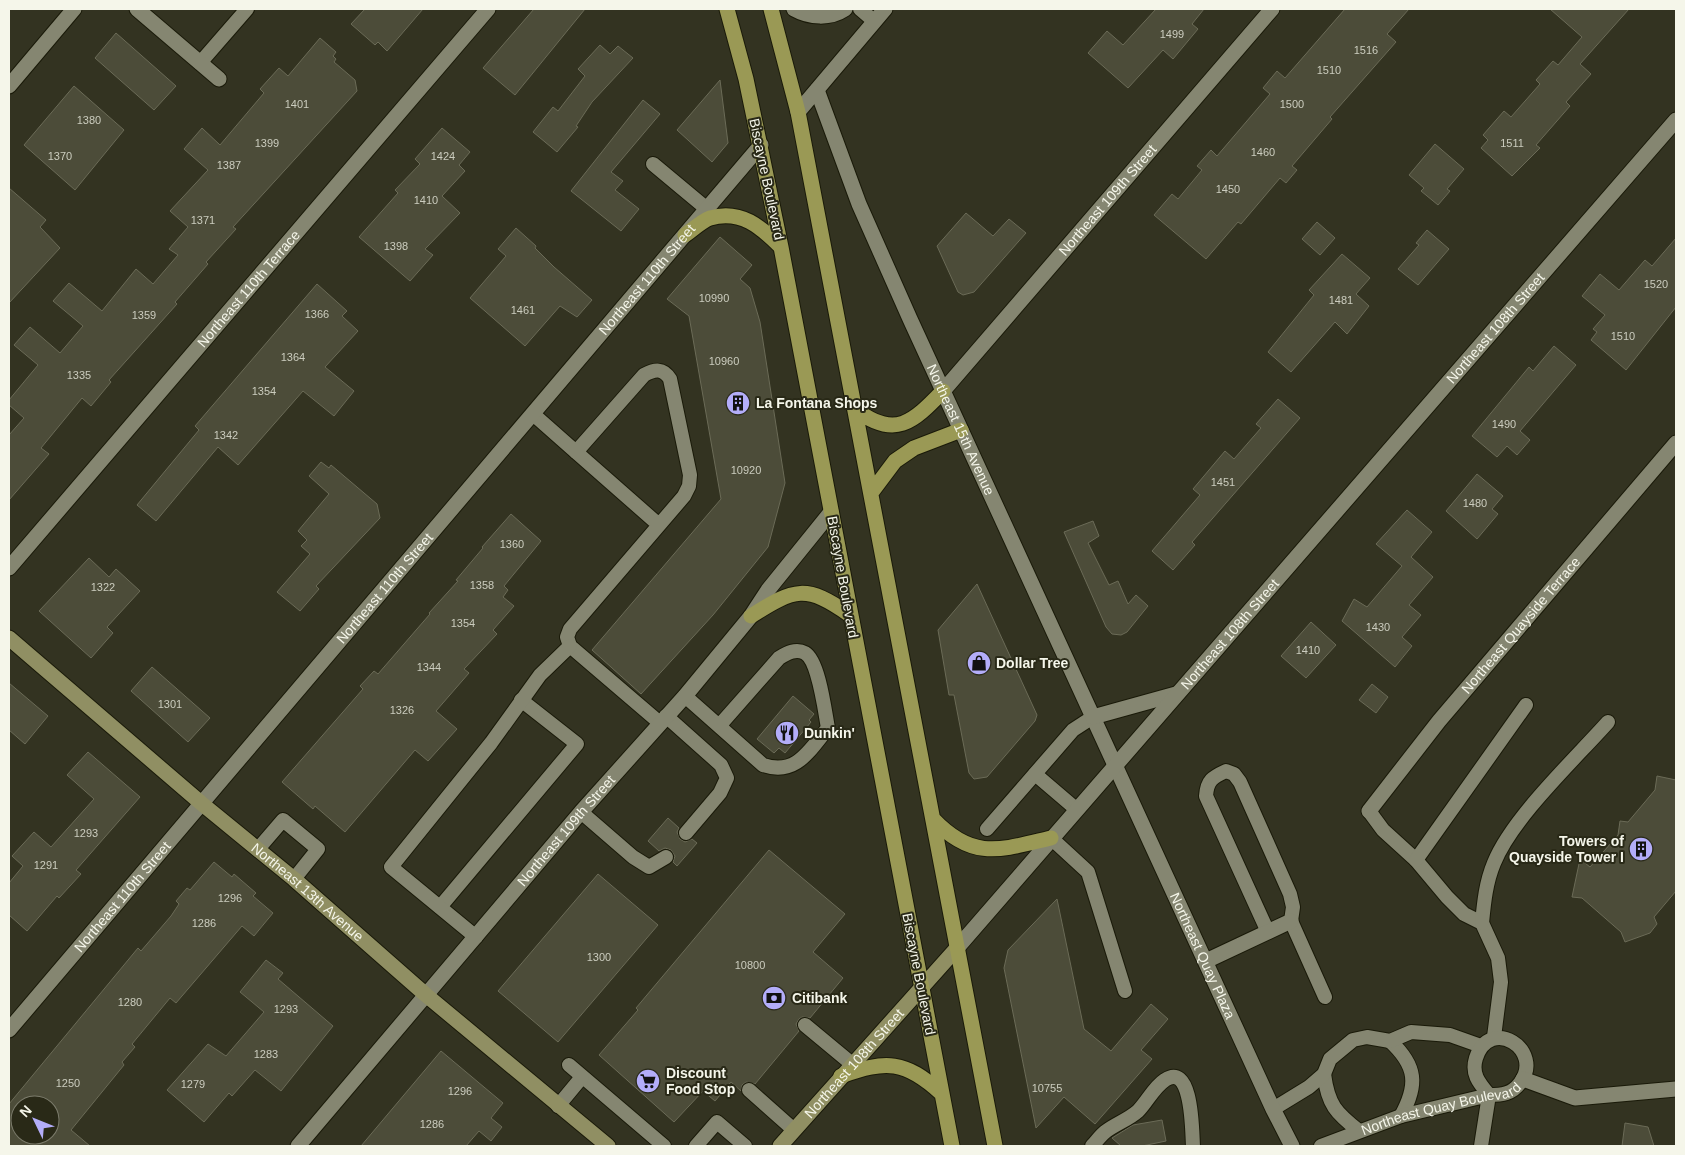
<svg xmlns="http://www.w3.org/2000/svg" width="1685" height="1155" viewBox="0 0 1685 1155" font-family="Arial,sans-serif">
<rect width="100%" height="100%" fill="#333321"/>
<path fill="#4c4c39" stroke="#6b6b57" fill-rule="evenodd" d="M365 9H423L387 51 378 42 375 45 351 24Z
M534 9H585L515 95 483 68Z
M1156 9H1204L1192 24 1198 29 1173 59 1163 50 1128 88 1088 53 1107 31 1123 45Z
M1345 9H1409L1387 34 1396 42 1330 117 1332 119 1292 166 1297 170 1286 183 1280 178 1241 224 1238 222 1206 259 1154 215 1172 194 1178 199 1202 170 1197 166 1211 150 1217 156 1270 94 1263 88 1277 71 1285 78Z
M1550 9H1629L1580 64 1591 74 1566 102 1570 106 1536 145 1540 148 1512 176 1481 148 1488 140 1483 135 1504 111 1511 117 1540 84 1536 80 1553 61 1558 65 1582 37Z
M116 33 176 86 154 110 95 58Z
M320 38 336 52 333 56 336 59 334 62 355 80 357 91 233 227 236 229 206 262 208 264 175 302 177 304 109 380 111 382 91 406 82 398 41 448 49 454 9 500V435L24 418 9 405V400L38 365 14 345 30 327 60 353 83 326 53 301 69 283 102 311 136 269 153 284 178 255 169 249 188 227 170 211 208 170 184 149 202 128 220 145 264 93 260 89 279 68 288 76Z
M600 45 610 54 618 46 633 58 592 102 576 126 578 127 557 152 533 132 553 107 558 111 585 76 578 69Z
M720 80 728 143 712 162 677 130Z
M74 86 124 130 75 190 24 145Z
M643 100 660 114 611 172 623 181 615 190 639 209 621 231 571 191Z
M442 128 470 152 459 165 465 171 442 196 460 213 425 249 433 255 410 281 359 237 398 193 395 190 420 164 415 159Z
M1435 144 1464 169 1447 189 1450 191 1438 205 1421 191 1424 188 1409 175Z
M9 188 46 220 40 227 60 248 9 303Z
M966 213 993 236 1009 219 1026 233 974 292 963 295 958 292 937 246Z
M1317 222 1335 238 1320 255 1302 239Z
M516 228 536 246 535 248 554 267 592 300 577 317 560 306 525 346 470 298 506 256 498 249Z
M1427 230 1449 249 1418 285 1398 269 1419 245 1416 243Z
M720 237 752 265 740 279 750 288 760 322 785 483 768 547 713 615 641 694 592 650 721 499 689 316 667 299Z
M1676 238V307L1626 370 1591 340 1597 332 1593 329 1605 315 1582 296 1600 274 1619 290 1645 260 1652 266Z
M1342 254 1370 278 1356 294 1369 306 1347 334 1335 322 1291 372 1268 352 1314 295 1309 290Z
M317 284 347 311 342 316 358 331 325 367 354 391 334 416 303 391 238 465 218 447 156 521 137 505 199 430 195 426Z
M1554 346 1576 365 1520 431 1530 440 1517 455 1507 446 1497 457 1472 436 1529 367 1533 371Z
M1278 399 1300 418 1192 542 1195 545 1173 570 1152 551 1200 495 1193 489 1225 451 1234 459 1261 428 1256 424Z
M321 462 329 468 331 465 377 504 380 518 316 586 319 589 300 611 277 592 310 554 301 546 307 540 298 531 329 494 309 476Z
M1477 474 1503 496 1492 509 1498 514 1477 539 1446 511Z
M1407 510 1432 532 1411 557 1433 577 1409 605 1421 615 1402 637 1412 646 1395 667 1342 621 1354 599 1367 607 1402 566 1376 544Z
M511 514 541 541 504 586 508 590 503 597 514 606 493 630 497 634 464 669 469 673 436 711 457 729 428 761 415 750 345 832 315 806 313 809 282 782 363 689 360 686 374 671 378 674 430 614 429 613 458 581 456 580 483 548 482 547Z
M1093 521 1099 536 1088 543 1109 585 1118 581 1128 604 1136 595 1148 606 1127 632 1121 635 1112 634 1106 627 1064 532Z
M89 558 109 577 116 569 140 591 107 627 113 633 91 658 39 611Z
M977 584 1037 715 1035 721 987 777 974 779 969 773 954 695H949L938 630Z
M1311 622 1336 645 1306 678 1281 656Z
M152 667 210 718 188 742 131 691Z
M9 683 48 716 25 744 9 730Z
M1372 684 1388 697 1376 713 1359 700Z
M793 696 814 714 809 720 811 722 785 753 779 748 774 753 757 739Z
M88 752 140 797 76 870 81 874 59 898 57 896 27 931 9 915V883L23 866 12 856 34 832 51 847 94 799 67 775Z
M1657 776 1676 780V891L1654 917 1657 924 1650 933 1625 942 1621 932 1582 898 1572 897 1580 859 1590 867 1618 835 1620 821 1628 822 1655 790Z
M668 818 679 828 677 832 680 839 685 842 692 839 697 843 677 866 673 862 675 856 671 850 665 848 659 851 648 841Z
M769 850 845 914 813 952 843 978 810 1018 802 1017 799 1019 796 1024 799 1031 755 1084 746 1082 742 1085 741 1091 731 1082 715 1101 703 1091 674 1122 599 1055 638 1010 636 1008Z
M214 862 232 877 234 874 256 893 253 896 273 913 254 936 242 926 176 1003 170 998 132 1044 135 1047 122 1062 124 1065 71 1130 90 1146H9V1104L138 948 141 951 171 916 179 904 176 901 187 888 190 890ZM20 1105H50V1135H20Z
M598 874 658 925 558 1042 498 991Z
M1057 899 1084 1029 1111 1051 1151 1004 1168 1019 1141 1050 1152 1059 1095 1124 1064 1097 1036 1128 1004 968 1008 950Z
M266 960 283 973 278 979 333 1026 281 1091 255 1070 232 1096 229 1093 204 1122 167 1090 208 1044 226 1056 264 1012 240 992Z
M441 1051 503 1103 491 1118 502 1127 491 1141 479 1131 466 1146H361Z
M1162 1120 1166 1141 1142 1146H1121L1112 1138 1133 1125Z
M1625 1123 1648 1127 1654 1146H1622Z"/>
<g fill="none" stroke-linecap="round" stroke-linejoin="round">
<g stroke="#1a1a09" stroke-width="16">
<g id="lane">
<path d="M860 9 874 21"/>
<path d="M200 63 247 9"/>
<path d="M653 164 707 209"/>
<path d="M533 414 576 452"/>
<path d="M659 525 576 452 644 375C655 369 663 368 670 379L690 475 689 486 684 496 570 629 567 637 570 646 660 723"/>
<path d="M685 696 763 765C796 776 809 751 828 728 825 713 819 661 805 653 796 648 787 653 779 658L719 726"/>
<path d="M666 716 721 765 727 778 720 793 686 833"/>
<path d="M1035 774 1076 809"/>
<path d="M1369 811 1383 830 1416 860 1447 897 1464 914 1482 923 1498 958 1501 982 1494 1037"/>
<path d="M581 812 633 857 649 867 666 857"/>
<path d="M987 829 1073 730 1093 717"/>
<path d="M1051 838 1088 872 1125 991"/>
<path d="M258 849 283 820 318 849 294 879"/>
<path d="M1416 860 1526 705"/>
<path d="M440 907 577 744 521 700"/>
<path d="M1482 923C1484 902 1486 882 1494 863 1512 818 1575 759 1608 722"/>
<path d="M1268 932 1206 796C1207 780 1213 777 1226 771L1234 774 1240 782 1290 894 1293 907 1291 921 1325 997"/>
<path d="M476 937 391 867 491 743 540 675 570 646"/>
<path d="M805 1025 852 1064"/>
<path d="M1390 1041C1417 1066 1418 1085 1401 1116"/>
<path d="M569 1065 664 1146"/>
<path d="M1324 1074C1328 1105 1336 1113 1359 1131"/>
<path d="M749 1090 794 1130"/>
<path d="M558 1106 582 1077"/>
<path d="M1273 1109 1309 1087 1324 1074 1330 1059 1353 1040 1367 1037 1390 1041 1411 1032 1450 1035 1481 1046"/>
<path d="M696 1146 717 1122 745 1146"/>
<path d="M1092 1146C1096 1142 1100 1136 1105 1132 1115 1124 1128 1120 1138 1111 1147 1102 1154 1087 1165 1080 1193 1061 1192 1134 1193 1146"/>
<path id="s1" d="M1321 1146 1401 1116 1489 1095C1502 1095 1512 1094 1520 1083 1545 1050 1490 1015 1476 1058 1471 1074 1479 1083 1489 1095L1481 1146"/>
</g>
</g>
<g stroke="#1a1a09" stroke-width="17">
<g id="street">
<path d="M137 9 219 79"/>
<path d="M794 9C810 18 830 19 845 9"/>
<path d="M9 86 74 9"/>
<path id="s2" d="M817 90 859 204 910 319 1273 1109 1292 1146"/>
<path d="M798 112 885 9"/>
<path id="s3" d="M943 391 1272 9"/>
<path id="s4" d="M9 568 488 9"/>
<path d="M1093 717 1176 694"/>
<path id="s5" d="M1369 811 1439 721 1676 443"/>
<path id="s6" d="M957 948 1676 120"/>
<path d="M1206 961 1291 921"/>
<path id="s7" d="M9 1030 761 145"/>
<path d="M1523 1079 1575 1098 1676 1089"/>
<path id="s8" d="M298 1146 581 812 685 696 751 616 768 590 831 512"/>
</g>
</g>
<g stroke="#1a1a09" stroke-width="17">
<g id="secondary">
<path id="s9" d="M9 638 201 803 294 879 426 995 608 1146"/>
<path id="s10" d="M780 1146 957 948"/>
</g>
</g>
<g stroke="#1a1a09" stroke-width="17">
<path id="primary" d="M727 9 746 79 781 247 952 1146
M771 9 798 112 995 1146
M685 235C692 230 702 221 710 218 741 209 761 227 781 247
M855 409C895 440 913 422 943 391
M871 493 895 461 914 448 961 430
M751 616C795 588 806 584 850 615
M933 819C973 861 1000 850 1051 838
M841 1076C886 1060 905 1060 941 1093"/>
</g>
<use href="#lane" stroke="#858671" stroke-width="14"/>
<use href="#street" stroke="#858671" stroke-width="15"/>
<use href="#secondary" stroke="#908f63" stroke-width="15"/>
<use href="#primary" stroke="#9a9955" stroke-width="15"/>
</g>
<defs>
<g id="building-disc" transform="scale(1.25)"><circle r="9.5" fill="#b3adf9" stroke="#292917"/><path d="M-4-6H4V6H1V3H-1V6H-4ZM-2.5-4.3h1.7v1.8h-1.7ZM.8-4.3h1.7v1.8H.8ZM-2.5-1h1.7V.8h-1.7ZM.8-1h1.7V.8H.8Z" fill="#111"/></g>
<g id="shop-disc" transform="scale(1.25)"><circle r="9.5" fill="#b3adf9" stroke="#292917"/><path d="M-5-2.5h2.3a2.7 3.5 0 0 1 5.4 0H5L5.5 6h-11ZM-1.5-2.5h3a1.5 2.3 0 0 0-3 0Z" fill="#111"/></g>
<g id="restaurant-disc" transform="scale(1.25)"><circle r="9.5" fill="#b3adf9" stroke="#292917"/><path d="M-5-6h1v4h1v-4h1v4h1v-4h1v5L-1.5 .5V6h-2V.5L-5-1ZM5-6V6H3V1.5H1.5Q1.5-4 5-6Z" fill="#111"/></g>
<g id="bank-disc" transform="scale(1.25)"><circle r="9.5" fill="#b3adf9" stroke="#292917"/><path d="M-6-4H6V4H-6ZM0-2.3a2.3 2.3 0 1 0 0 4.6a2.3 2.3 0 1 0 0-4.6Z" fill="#111"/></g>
<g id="supermarket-disc" transform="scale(1.25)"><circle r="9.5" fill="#b3adf9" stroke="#292917"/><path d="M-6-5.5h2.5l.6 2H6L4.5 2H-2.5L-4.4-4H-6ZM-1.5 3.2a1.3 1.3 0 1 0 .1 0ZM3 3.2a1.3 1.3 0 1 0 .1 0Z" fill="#111"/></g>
</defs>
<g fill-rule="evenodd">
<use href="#building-disc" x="738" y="403"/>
<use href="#shop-disc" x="979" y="663"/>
<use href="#restaurant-disc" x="787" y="733"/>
<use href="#building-disc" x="1641" y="849"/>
<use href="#bank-disc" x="774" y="998"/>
<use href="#supermarket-disc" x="648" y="1081"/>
</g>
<g text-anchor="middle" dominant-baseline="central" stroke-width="4" stroke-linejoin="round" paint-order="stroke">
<g font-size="11" fill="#cbccbe">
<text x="1172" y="34">1499</text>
<text x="1366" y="50">1516</text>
<text x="1329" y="70">1510</text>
<text x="297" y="104">1401</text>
<text x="1292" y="104">1500</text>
<text x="89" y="120">1380</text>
<text x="267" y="143">1399</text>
<text x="1512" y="143">1511</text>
<text x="1263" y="152">1460</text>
<text x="60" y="156">1370</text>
<text x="443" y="156">1424</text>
<text x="229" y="165">1387</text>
<text x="1228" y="189">1450</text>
<text x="426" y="200">1410</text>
<text x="203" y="220">1371</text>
<text x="396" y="246">1398</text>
<text x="1656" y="284">1520</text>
<text x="714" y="298">10990</text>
<text x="1341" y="300">1481</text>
<text x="523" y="310">1461</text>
<text x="317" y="314">1366</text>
<text x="144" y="315">1359</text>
<text x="1623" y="336">1510</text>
<text x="293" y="357">1364</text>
<text x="724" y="361">10960</text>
<text x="79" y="375">1335</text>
<text x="264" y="391">1354</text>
<text x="1504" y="424">1490</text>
<text x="226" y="435">1342</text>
<text x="746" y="470">10920</text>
<text x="1223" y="482">1451</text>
<text x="1475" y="503">1480</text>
<text x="512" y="544">1360</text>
<text x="482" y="585">1358</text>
<text x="103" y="587">1322</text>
<text x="463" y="623">1354</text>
<text x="1378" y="627">1430</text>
<text x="1308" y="650">1410</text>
<text x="429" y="667">1344</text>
<text x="170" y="704">1301</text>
<text x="402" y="710">1326</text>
<text x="86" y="833">1293</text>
<text x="46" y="865">1291</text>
<text x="230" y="898">1296</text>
<text x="204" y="923">1286</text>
<text x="599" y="957">1300</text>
<text x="750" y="965">10800</text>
<text x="130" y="1002">1280</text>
<text x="286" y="1009">1293</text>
<text x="266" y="1054">1283</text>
<text x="68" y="1083">1250</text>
<text x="193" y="1084">1279</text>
<text x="1047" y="1088">10755</text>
<text x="460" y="1091">1296</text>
<text x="432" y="1124">1286</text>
</g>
<g font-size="14" fill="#f5f6ea" stroke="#292917">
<text transform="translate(767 179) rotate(78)">Biscayne Boulevard</text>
<text stroke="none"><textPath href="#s3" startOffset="252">Northeast 109th Street</textPath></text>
<text stroke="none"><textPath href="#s7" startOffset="985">Northeast 110th Street</textPath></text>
<text stroke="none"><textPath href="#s4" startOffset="368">Northeast 110th Terrace</textPath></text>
<text stroke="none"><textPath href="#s6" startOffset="821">Northeast 108th Street</textPath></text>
<text stroke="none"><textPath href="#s2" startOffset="369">Northeast 15th Avenue</textPath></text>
<text transform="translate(843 577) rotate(80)">Biscayne Boulevard</text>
<text stroke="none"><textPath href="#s7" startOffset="580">Northeast 110th Street</textPath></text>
<text stroke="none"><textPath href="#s5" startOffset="240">Northeast Quayside Terrace</textPath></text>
<text stroke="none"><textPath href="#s6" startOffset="416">Northeast 108th Street</textPath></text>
<text stroke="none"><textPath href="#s8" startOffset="414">Northeast 109th Street</textPath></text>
<text stroke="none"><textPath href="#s9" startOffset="392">Northeast 13th Avenue</textPath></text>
<text stroke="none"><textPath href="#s7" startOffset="175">Northeast 110th Street</textPath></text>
<text stroke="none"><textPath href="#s2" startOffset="948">Northeast Quay Plaza</textPath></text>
<text transform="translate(919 974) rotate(79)">Biscayne Boulevard</text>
<text stroke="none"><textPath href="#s10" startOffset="111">Northeast 108th Street</textPath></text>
<text stroke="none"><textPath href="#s1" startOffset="126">Northeast Quay Boulevard</textPath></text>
</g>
<g font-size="14" font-weight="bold" fill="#f5f6ea" stroke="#292917" text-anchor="start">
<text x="756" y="403">La Fontana Shops</text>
<text x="996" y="663">Dollar Tree</text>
<text x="804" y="733">Dunkin'</text>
<text x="1624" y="841" text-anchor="end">Towers of<tspan x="1624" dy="16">Quayside Tower I</tspan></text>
<text x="792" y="998">Citibank</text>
<text x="666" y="1073">Discount<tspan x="666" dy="16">Food Stop</tspan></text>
</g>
</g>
<rect width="1685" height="1155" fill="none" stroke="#f5f6ea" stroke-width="20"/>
<g transform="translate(35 1120) rotate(313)"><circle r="24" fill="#292917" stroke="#7b7b6b"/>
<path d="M0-4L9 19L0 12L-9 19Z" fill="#b3adf9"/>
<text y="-8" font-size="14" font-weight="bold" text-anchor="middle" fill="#f5f6ea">N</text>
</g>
</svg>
